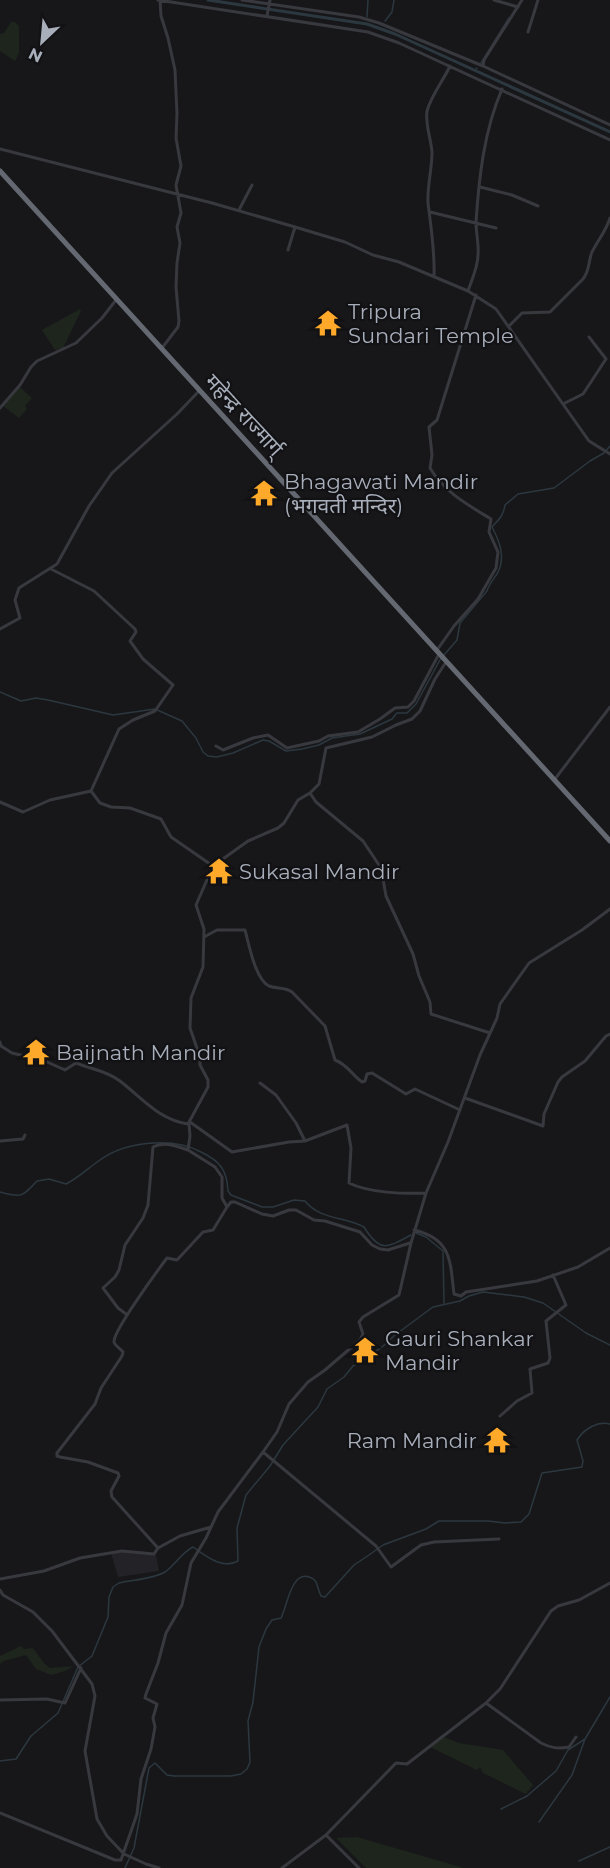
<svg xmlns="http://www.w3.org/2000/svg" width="610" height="1868" viewBox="0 0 610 1868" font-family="Montserrat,'Noto Sans Devanagari',sans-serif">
<rect width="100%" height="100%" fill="#17171a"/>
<path fill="#232327" d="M135 1552 156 1555 159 1571 118 1577 111 1553Z"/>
<path fill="#1d251d" d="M11 22H15L19 26V53L15 61 0 51V34L4 33Z
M80 309 81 311 63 348 55 350 42 330Z
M20 387 32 398 25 406 27 409 19 418 3 406Z
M21 1646 24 1649 33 1648 44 1663 50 1668 74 1666 65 1671 51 1675 36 1669 26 1655 4 1661 0 1664V1656Z
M444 1737 459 1743 503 1750 533 1785 526 1794 483 1773 480 1767 477 1770 430 1747Z
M357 1837 464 1868H366L336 1838Z"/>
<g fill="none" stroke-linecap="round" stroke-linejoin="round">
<path stroke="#2c383f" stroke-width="1.5" d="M367 17 368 0
M385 21 392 12 394 0
M481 63 509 18
M475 70 477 68
M444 655 457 640 460 623 487 591C489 584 493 580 497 574 506 558 500 542 492 527 499 519 503 517 505 505L518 494 554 488 590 461 604 453 610 446
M0 692 21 701 36 698 48 700 113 715 155 709 182 721 196 738 203 752 208 756 217 757 233 753 263 740 269 741 286 751 302 749 319 745 332 738 360 734 392 719 397 713H407L416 704 441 658
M0 1192C22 1198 22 1197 37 1181L49 1179 66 1184C80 1177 88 1168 100 1160 126 1141 173 1137 201 1152 220 1161 227 1170 228 1191L231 1195 262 1207H273L294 1200 305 1201C320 1220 344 1216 364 1227 380 1253 387 1248 411 1235
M416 1233 426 1237 443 1251 444 1303
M0 1761 16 1759 31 1736 58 1713 78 1667 92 1656 108 1617 109 1597 113 1587 119 1583C132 1580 153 1579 165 1572 176 1564 181 1553 193 1547 206 1556 222 1570 238 1561L237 1528 246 1495 270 1466 283 1445 318 1407 327 1389 344 1377 353 1366 382 1347 395 1335 433 1307 460 1301 469 1296 483 1292 524 1297 543 1303 586 1333 610 1345
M501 1809 527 1796 556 1771 568 1750 585 1739 610 1697
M539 1822 572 1775 585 1739
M579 1861 610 1847
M125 1868 134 1848 149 1768 155 1763 167 1775 174 1776H231L241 1774 247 1769 250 1762 248 1721 253 1702 259 1647 266 1629 272 1620 281 1618C287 1607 291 1571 309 1577 311 1577 315 1580 316 1582 318 1587 319 1592 321 1596L325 1597 354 1565 369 1555 383 1545 426 1529 439 1521H488L505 1523 521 1522 529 1514 542 1473 582 1467 583 1461 577 1440C584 1429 597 1421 610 1424"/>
<path stroke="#2c383f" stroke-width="3" d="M208 0 367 24 395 34 610 132"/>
<path stroke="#38393f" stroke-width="3" d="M158 0 368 32 399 43 610 140
M160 0 161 16 168 38 175 70 177 114 176 138 181 166 176 185 181 213 177 227 180 243 177 263 176 287 179 321 178 327 162 348
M242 0 359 17 379 23 483 66 610 125
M494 0 518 7
M267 16 270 0
M528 32 538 0
M483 66 484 60 522 0
M0 149 212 203 295 227 345 242 373 255 399 262 468 291 496 309 589 441 610 454
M480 187 512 195 538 206
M239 210 252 185
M430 212 496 228
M288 250 295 227
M434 276C435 252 431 227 428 203 427 187 432 169 432 152 431 139 425 124 427 111 431 96 443 81 450 66
M468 291C472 279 478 267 478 255 479 244 476 233 476 222 479 177 484 131 502 89
M509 326 522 313 550 312 583 279C590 270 588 262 592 252 598 240 606 231 610 218
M563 404 583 394 606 359 589 337
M0 408 20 385 31 367 37 361 76 343 102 318 116 300
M51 569 94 591 135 629 136 632 130 641 143 659 173 685 155 711 133 720 119 729 91 791
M0 629 20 618 15 600 19 588 57 564 89 506 112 473 177 414 199 391
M437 650 454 626 478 599 496 568 498 552 489 532 491 519C468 505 444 492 430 468L432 455 429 427 437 420 476 295
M216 746 223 750 253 738 268 735 287 748 319 741 328 736 358 732 380 719 395 708 408 707 414 701 439 654
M555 779 610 707
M310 793 316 802 363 841 381 868 386 896 413 954 419 976 430 1002 431 1014 490 1033
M0 802 23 812 50 800 91 791 100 803 111 807 130 808 161 819 171 837 213 866
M204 937 217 930H245C249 944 255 979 269 986 277 989 285 987 292 992L325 1026 335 1060C348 1065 352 1075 362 1082L365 1081 367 1074 372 1073 406 1094 415 1089 460 1110
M0 1042 1 1046 12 1053 45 1061 65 1070 76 1063C91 1069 107 1071 120 1081 142 1098 159 1120 188 1124L208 1087V1080L200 1065V1057L190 1028 191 998 203 967 204 929 196 905 213 866 248 841 278 828 284 823 298 800 310 793 319 784 326 748 372 737 396 725 412 719 420 711 435 679 446 662
M260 1083 276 1095 296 1123 305 1141
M465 1098 543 1126 544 1114 558 1082 562 1077 585 1061 606 1036 610 1034
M190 1122 232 1152 289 1142 305 1141 347 1125 351 1148 349 1183C369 1193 404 1194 426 1193
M0 1141 23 1139 25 1135
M227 1207 231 1202H235L262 1214 273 1216 289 1210H296L314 1220 325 1221 360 1232 372 1245 380 1249 388 1250 410 1243
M414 1230C452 1239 450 1261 454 1294L461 1296 466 1292 537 1281 578 1267 610 1248
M126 1314 118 1308 103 1288 115 1277 119 1270 125 1245 143 1218 148 1205 153 1147C164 1141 176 1146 188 1150
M500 1416 517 1401 532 1393 530 1369 548 1363 550 1358 546 1321 566 1305 553 1275
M263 1452 376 1546 391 1567 421 1545 434 1542 499 1539
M158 1548 180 1536 211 1527
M0 1579 44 1571 80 1558 122 1551 154 1554 158 1548 112 1497 111 1491 119 1476 118 1473 88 1462 60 1457 57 1456V1453L95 1404 101 1388 122 1356 123 1352C120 1348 115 1346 114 1342 113 1331 158 1270 167 1258L177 1260 203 1232 213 1230 227 1207 222 1198V1177L215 1167 188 1150 190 1136 189 1124
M0 1590 3 1595 33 1612 52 1631 92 1684 95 1696 85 1751 97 1819 107 1836 124 1854 146 1864 159 1868
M0 1700 47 1699 65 1703 81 1668
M486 1703 541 1743C551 1748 558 1749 569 1747L576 1737
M0 1813 115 1860H121L137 1814 141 1779 151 1749 155 1727 153 1718 157 1704 145 1698 146 1694 158 1663 166 1633 182 1605 191 1563 206 1538 218 1512 263 1452 277 1432 289 1404 308 1382 325 1370 360 1340 363 1334 359 1322 363 1317 399 1295 411 1243 426 1193 448 1142 480 1055 497 1018 500 1004 529 963 582 930 610 909
M326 1835 359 1868
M282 1868 326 1835 396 1763 407 1764 486 1703 500 1689 551 1611 558 1606 579 1600 610 1583"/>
<path stroke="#636871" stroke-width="5" d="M0 171 610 841"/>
</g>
<defs>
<g id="temple-bare" transform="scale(2.07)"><path d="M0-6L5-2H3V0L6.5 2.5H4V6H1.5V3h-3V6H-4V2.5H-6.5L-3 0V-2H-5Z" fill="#ffa92a" stroke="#121215" stroke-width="2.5" paint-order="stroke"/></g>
</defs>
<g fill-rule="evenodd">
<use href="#temple-bare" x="328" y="323"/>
<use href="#temple-bare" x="264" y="493"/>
<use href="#temple-bare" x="219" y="871"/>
<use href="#temple-bare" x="36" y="1052"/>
<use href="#temple-bare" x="365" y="1350"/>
<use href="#temple-bare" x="497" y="1440"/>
</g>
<g text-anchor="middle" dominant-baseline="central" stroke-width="4.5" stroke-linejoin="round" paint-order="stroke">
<g font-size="21" fill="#a8afbb" stroke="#121215" text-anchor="start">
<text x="348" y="311">Tripura<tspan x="348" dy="24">Sundari Temple</tspan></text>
<text x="284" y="481">Bhagawati Mandir<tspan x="284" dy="24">(भगवती मन्दिर)</tspan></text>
<text x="239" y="871">Sukasal Mandir</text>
<text x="56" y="1052">Baijnath Mandir</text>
<text x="385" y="1338">Gauri Shankar<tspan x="385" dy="24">Mandir</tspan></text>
<text x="477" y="1440" text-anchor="end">Ram Mandir</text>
</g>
<g font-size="21" fill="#a8afbb" stroke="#121215">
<text transform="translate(244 415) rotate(47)">महेन्द्र राज्मार्ग्</text>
</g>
</g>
<g transform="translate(42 42) rotate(206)" stroke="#121215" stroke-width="4.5" paint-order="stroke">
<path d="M0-4.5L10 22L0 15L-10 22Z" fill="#a8afbb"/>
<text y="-9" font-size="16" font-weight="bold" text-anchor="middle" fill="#a8afbb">N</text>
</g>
</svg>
